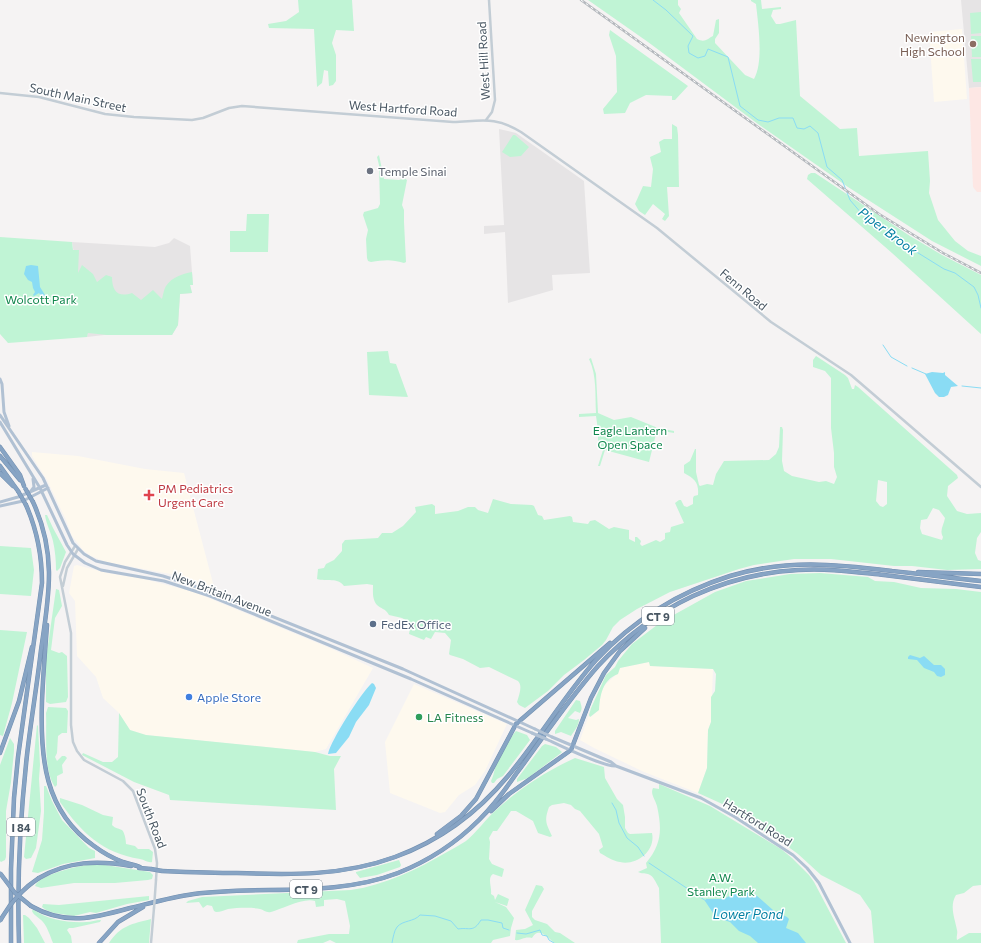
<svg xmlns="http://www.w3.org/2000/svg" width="981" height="943" viewBox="0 0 981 943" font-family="Commissioner,sans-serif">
<rect width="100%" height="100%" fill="#f5f3f3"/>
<path fill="#fef9ee" d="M962 29 967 99 934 102 929 32Z
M32 452 78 456 145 469 184 473 214 587 209 588 170 574 106 562 91 556 83 550 72 536 66 520 47 480 32 456Z
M77 565 107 573 144 579 194 592 332 649 373 668 326 749 315 752 146 735 130 730 119 713 103 698 96 677 77 656 75 601 69 593 74 566Z
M649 662 651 666 713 669 711 722 708 730 707 768 698 793 644 772 594 748 580 740 589 715 591 717 599 710V699L602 690 606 684 618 673 619 668Z
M414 684 507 724 485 771 475 785 459 795 445 812 440 813 390 793 385 742Z"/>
<path fill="#e6e4e5" d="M961 0H981V87L969 88Z
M499 129 516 133 584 181 590 273 552 275 553 290 508 303 505 232 484 234V226L504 225Z
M174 238 190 246 193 285H190L192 293 180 294 178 325 172 335H104L87 337 91 311 79 283 72 242 155 247 169 243Z"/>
<path fill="#fde7e4" d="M981 87V192H977L973 187 969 88Z"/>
<path fill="#c0f4d5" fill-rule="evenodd" d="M298 0H352L354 31 336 30 332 43 336 55V81L333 85 329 86 328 71 324 70 322 83 317 87 314 29 269 28 268 24 286 21 299 12Z
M588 0H678V5L681 9 679 13 697 39C705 43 707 39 713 36L716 20 719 19V33L715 39V43L745 75 754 79C764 62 758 23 756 4L751 1V0H761L762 9 781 7V9L773 10 771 16 776 24H780L796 20 800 96 840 129 857 128 859 156 928 151 930 181 929 193 938 220 955 241 968 251 981 256V266L932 241 848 187 758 124 648 42Z
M981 12V33L971 34 970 13Z
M610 30 688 86 675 100H672V96L646 95 630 103 625 113 604 114 603 109 617 92 616 56 609 35Z
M971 36H981V57H972Z
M971 59H981V82H973Z
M672 124 677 127 678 135 679 187H667L669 216 665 221 662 219 665 214 653 204 645 215 639 211 635 204 643 186 651 187 653 169 650 157 661 152 659 142 664 139H672Z
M513 135H515L529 147 521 156 510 157 502 152Z
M379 155 384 179 399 180 404 178 407 180 402 205 404 210V222L406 262 404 263C391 259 384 260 371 262L368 261 367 258 366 239 368 230 363 215 364 212 378 208 380 204 379 165 377 157Z
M811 173H815L910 236 942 255 981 275V334L892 253 807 179 808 175Z
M247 214H269L268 252H230V231H246Z
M0 237 72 242 73 250H79L78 273 82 265 93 274 97 282 106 275 112 277C112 291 118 298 132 293L141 300 153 290 162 299C163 295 164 289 166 286 172 277 182 274 192 272L193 285H190L192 293 180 294 178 325 172 335H107L88 333 87 337 8 343 0 334Z
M388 351 390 363 396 364 408 397 369 395 367 352Z
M816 356 845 375 848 378 852 389H854L855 385 858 387 957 475 958 478 948 486 947 496 957 511 967 514 981 513V532L977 538 975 553 978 560 981 561V569L947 570 912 566H894L831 559H794L754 565 739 569 670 592 637 609 620 620 613 627 606 640 602 645 584 660 564 675 548 691 525 708 519 705 517 702C519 695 523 686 518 681L489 667 480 668 463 659 450 655 449 654 451 640 445 633 435 632 431 639 426 637 424 640 409 634 411 623 402 618 389 615C385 608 381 609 377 605 372 599 373 592 373 585L367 584 344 586C338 577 326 582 317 579L318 569 324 568 326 564 334 560 342 551V544L345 540 378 538 382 533H392L403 526 416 512 415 507 432 504 435 506V514L458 511 468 507H475L478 510 488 513 493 499 511 504 532 505 534 506 538 515 542 516 544 520 570 516 572 517 573 522 588 524 590 521 595 520 609 529 614 527 629 530V539L635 542V537H637L641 541 640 544 642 546 656 540 660 542 665 539V533L670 532 671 527 684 523 675 503 679 500H681L684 506 687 507 693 504V498L694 496 698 495C699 483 695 479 684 473V465L690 461 695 449H696V472L699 485 700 486 707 484 713 485 716 474 724 461 769 460 776 454 779 447 780 427H782L783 430 782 461 784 471 792 476 819 482 826 481 834 484 837 477 834 467V453L831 428V378L825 371 813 367V360ZM878 480 887 482V504L883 507 880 506 876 501ZM933 508 939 510 945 518C944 525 939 530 943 537L942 540 922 534 920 528 921 520 927 519Z
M591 358 596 374 598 413 614 420 631 417 658 428 674 431V433L657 430 649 462 605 450 600 466H598L603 450 598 445V430L596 416 579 417V414L596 413C595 396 597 375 589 359Z
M45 515H47L53 528 66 552 60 568 57 571 56 570C56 560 55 550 53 541 51 532 46 524 45 515Z
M0 546 31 548 34 570 31 596 0 594Z
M820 573 868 577 875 581 894 582 921 588 956 589 981 592V885L973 886 964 893 956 895C949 906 955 919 957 930 958 934 956 936 957 940L969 933H981V943H874L871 911 860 895 821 875 798 854 772 835 768 834 730 809 729 807 698 793 707 768 708 730 711 722V697L715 691 716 674 713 669 650 666 649 662 620 668 618 674C602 680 600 696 599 710L590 717 589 715 591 708 606 675 615 667 618 661 632 644 661 622 715 592 746 581 790 574Z
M56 589 59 590 62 606 55 618 51 650 59 653 62 652 67 656 68 697 66 702 50 704 46 702V659Z
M0 630 27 632 12 703 3 736 0 735Z
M576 700 580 701C581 705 583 708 580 713L575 711 568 718 576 720 579 719C579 726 574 731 571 736L561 732 555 734V731Z
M48 707 66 708 68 711 67 733H62L58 736 57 753 55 757 57 761 62 756H65L67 758 62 765 63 773 57 776V785L55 787C43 770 47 734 46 713Z
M119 713 130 730 146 735 315 752 330 756H341L334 769 336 810 170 800 169 795 134 782 82 755 83 753 103 762H112L118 757Z
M37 725 38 726 40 765 39 779 41 811 36 848 31 858 26 859 24 857Z
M516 731 527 735 530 740 503 776 497 779 494 783H492L491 781C494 775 494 771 496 765 500 756 509 739 516 731Z
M10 738 14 744V751L11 782 6 811V857L5 860 1 862 0 861V765Z
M545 744 556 747 562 752 561 753 528 778 517 782V779L542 746Z
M575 758 604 767 605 778 617 799 623 805 625 817V828L628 833 630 834 652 833C656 851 636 866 620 862 612 861 606 856 600 853L599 850 603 847 599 834 580 811 575 809 571 805 564 803 552 805 549 807C544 821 546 823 552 836L550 837 538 833 533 821 516 811H511L497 831H493L489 838 490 842 489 859 492 864 504 869 502 877 493 874C487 878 492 887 491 894L494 896 495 900 498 894 509 899 507 906 495 902 506 907 514 918 511 928 510 936 493 940 491 943H336L330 940 323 943H297L298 940 329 934H349L350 926 345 901 337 899 324 900V906L316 907 315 901C304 897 282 909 271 912 266 913 264 910 260 909 250 907 237 908 228 909 224 910 221 912 216 912L214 911 212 906 207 905 203 908 199 902 186 903 188 901 202 897 351 890C385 885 418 869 447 852 454 848 460 845 466 841 477 832 485 820 496 810 519 789 546 771 575 758Z
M659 784 710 806 781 849 792 858 809 875 814 882 846 943H661L659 888C656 883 654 876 648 874 644 873 642 874 638 872L647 868 646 863C662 844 662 829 657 806 655 799 650 794 653 788L659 789Z
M44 786H46L52 801 62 820 89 848 95 851V858L63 864 38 873 32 872 42 840 44 812Z
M60 798 82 805 103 815 113 817 112 825C116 829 118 828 122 830 125 833 126 841 126 844L135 846 138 849H149L153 852 152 862C148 863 145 860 140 859 102 853 81 832 60 802Z
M399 860 401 865 400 867 377 875 360 878 356 873V872Z
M88 865H105L150 872 153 875 152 879 148 880 115 883H74L41 888 35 886C39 875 77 866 88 865Z
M536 885 542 886 544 889 532 911V917L535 920 547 924 555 932 560 933 575 943H554C548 937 538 926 532 938 524 936 521 941 515 940L516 930 525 929 533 925 525 910Z
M149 896V900L127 904 96 913 90 912 74 916 54 913 46 910 42 907 43 904 59 905Z
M33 909C47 920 69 923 86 922 91 922 96 920 101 920L100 922 73 928H69L67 930 71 936 72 943H53C50 936 48 928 43 922 39 917 34 916 32 911Z
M23 915H25L29 918 37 928 45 943H24Z
M151 919 149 943H109C121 925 132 924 151 919Z"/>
<path fill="#8adcf4" d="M31 265 38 266 40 287 45 295V297H42L39 293 34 296 33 295 35 292 33 288 32 282 28 280 24 274 26 266Z
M932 372 943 373 945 372V375L958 386 951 387 948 395 944 397H939L935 393 925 374Z
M910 655 920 658 924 656 934 665H941L945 669V675L941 677 937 676 934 672 924 668 917 660 908 659V657Z
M372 683 374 684 376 688 369 705 356 722 349 737 336 753 328 754C331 740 361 693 372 683Z
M746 890 756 895 773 910 787 917 789 919 786 928 798 933 806 943H758L750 936 739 931 730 922 721 919 713 913 705 901 706 899H724L738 891Z"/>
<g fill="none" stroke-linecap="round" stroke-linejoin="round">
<path stroke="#8adcf4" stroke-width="1" d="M653 0 666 10 693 36 688 46 689 53 698 58 705 56 708 49 728 57 740 106 758 120 768 122 779 118H793L797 128 804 129 810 126 818 133 827 167 842 180 850 200 862 214 895 234 915 251 944 269 955 273 974 287 978 295 981 308
M883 345 891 357 907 366
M912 368 926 374
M962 386 981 388
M612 803 616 810 619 823 627 838 638 847 644 856
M649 863 706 901
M517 933 526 934 540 930 542 935 547 936 549 940 554 943
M392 943C393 938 394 931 397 927 403 920 414 922 420 915L435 916 451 921 458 929C470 927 473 933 481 920H488L502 923 503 928 509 930"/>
<g stroke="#728fb0" stroke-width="4.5">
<path id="highway" d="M0 447 20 475 24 486
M0 456 20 480
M0 466 18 491
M0 473 13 486
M918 572 981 574
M47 625C45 651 43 676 42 701 40 757 44 811 94 846 102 852 112 858 123 862 129 864 135 865 140 867
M0 753 19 701 32 647
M491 811 509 794 571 750 591 698 604 673 620 651 645 628
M437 834 461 816 476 799 516 724 610 643
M139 868 151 869
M162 871C187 872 212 873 237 873 291 875 343 876 395 857 439 841 478 812 508 776 539 739 564 696 596 660 632 621 679 592 730 576 786 559 835 564 892 571 922 574 951 578 981 581
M39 878C68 861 98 860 131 866
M31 906C66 926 94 918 130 908 151 903 172 897 194 894 261 885 332 898 398 873 428 861 456 843 479 820 493 806 505 790 516 774 543 738 568 700 598 666 625 637 657 613 693 596 726 581 762 572 798 570 827 568 855 572 884 575 916 579 949 583 981 587
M11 943V869L14 798 18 757 42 583C42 556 37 530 26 505
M19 943C17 880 20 818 27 755 31 720 37 685 41 650 49 596 57 554 33 502
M99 943 118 922 143 907"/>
</g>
<path stroke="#c3cdd5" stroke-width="2.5" d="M0 93 39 97 105 114 134 117 192 120 203 118 229 108 242 106 453 122C482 121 495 116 521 132L657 228 771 322 851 375 981 487
M486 120 492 112 495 100 489 0
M75 546 65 562 60 577 71 633V725L73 742 77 751 84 760 123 781 133 791 155 849 157 863 156 880
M63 586 67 568 78 549
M151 943 154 908"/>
<path stroke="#b1c1d3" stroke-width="3" d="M0 379 2 384 4 412 9 426
M0 415 43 478 73 543 84 554 96 561 163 576 209 591 403 669 535 729
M0 422 40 488 67 545 73 554 85 563 101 570 164 581 210 596 411 679 532 733
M31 491 34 487 33 479
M0 502 18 497 46 485
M0 506 23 501 48 488
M552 737 611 762 616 766
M546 739C559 745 603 767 616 766L701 798 735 817 793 855 807 868 819 883 850 943"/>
<use href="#highway" stroke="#87a4c4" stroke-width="3.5"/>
<g stroke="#b4b8bd" stroke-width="2.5">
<path id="rail" d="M581 0 879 214 943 253 981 273"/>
</g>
<use href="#rail" stroke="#fff" stroke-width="1" stroke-dasharray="3" stroke-linecap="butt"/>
<g stroke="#728fb0" stroke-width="4.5" stroke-linecap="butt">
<path id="highway-bridge" d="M25 488 33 502
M18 491 26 505
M151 869 162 871
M0 873 15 893 31 906
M0 921C10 903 22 889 39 878"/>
</g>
<path stroke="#c3cdd5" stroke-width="2.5" d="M154 908 156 880"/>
<path stroke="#b1c1d3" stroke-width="3" d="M535 729 552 737
M532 733 546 739"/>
<use href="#highway-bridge" stroke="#87a4c4" stroke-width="3.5"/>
</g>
<circle fill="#8d6e63" stroke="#fff" stroke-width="1.5" cx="973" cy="44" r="4"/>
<circle fill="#6b7280" stroke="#fff" stroke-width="1.5" cx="370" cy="171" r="4"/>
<path fill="#e0444e" stroke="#fff" stroke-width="1.5" d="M147 489h4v4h4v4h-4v4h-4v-4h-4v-4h4z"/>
<circle fill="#5c6f8a" stroke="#fff" stroke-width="1.5" cx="373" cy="624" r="4"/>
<circle fill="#3f7fe0" stroke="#fff" stroke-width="1.5" cx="189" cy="697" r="4"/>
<circle fill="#2e9e5b" stroke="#fff" stroke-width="1.5" cx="419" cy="717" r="4"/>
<g text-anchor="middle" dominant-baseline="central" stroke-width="3" stroke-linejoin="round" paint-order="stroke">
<g fill="#fff" stroke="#7f8991" stroke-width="1">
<rect x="642" y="607" width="32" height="18" rx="3"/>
<rect x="7" y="818" width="28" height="18" rx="3"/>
<rect x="290" y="880" width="32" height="18" rx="3"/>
</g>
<g font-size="11" font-weight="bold" fill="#485662">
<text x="658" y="616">CT 9</text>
<text x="21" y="827">I 84</text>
<text x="306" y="889">CT 9</text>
</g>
<g font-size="12" fill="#785e54" stroke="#fff" text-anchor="end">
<text x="965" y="37">Newington<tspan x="965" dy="14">High School</tspan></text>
</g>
<g font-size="12" fill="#485662" stroke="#fff">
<text transform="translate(483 61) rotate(-93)">West Hill Road</text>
<text transform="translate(78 97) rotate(12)">South Main Street</text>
<text transform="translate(403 108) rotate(4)">West Hartford Road</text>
<text transform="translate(744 289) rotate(40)">Fenn Road</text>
<text transform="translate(222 593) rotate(21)">New Britain Avenue</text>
<text transform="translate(152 818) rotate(69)">South Road</text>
<text transform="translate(758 822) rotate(32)">Hartford Road</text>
</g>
<g font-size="12" fill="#5b616d" stroke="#fff" text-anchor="start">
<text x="378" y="171">Temple Sinai</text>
</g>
<g font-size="12" fill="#10874d" stroke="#fff">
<text x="41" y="299">Wolcott Park</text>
<text x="630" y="430">Eagle Lantern<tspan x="630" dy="14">Open Space</tspan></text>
<text x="721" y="877">A.W.<tspan x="721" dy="14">Stanley Park</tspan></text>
</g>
<g font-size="12" fill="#be3a42" stroke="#fff" text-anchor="start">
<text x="158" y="488">PM Pediatrics<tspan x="158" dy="14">Urgent Care</tspan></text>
</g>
<g font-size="12" fill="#4e5e75" stroke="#fff" text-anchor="start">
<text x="381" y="624">FedEx Office</text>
</g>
<g font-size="12" fill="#366cbe" stroke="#fff" text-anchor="start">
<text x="197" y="697">Apple Store</text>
</g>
<g font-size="12" fill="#27864d" stroke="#fff" text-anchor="start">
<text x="427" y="717">LA Fitness</text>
</g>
<g font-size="13" font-style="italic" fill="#0380a3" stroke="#fff">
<text transform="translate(888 231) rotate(37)">Piper Brook</text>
<text x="748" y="914">Lower Pond</text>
</g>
</g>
</svg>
